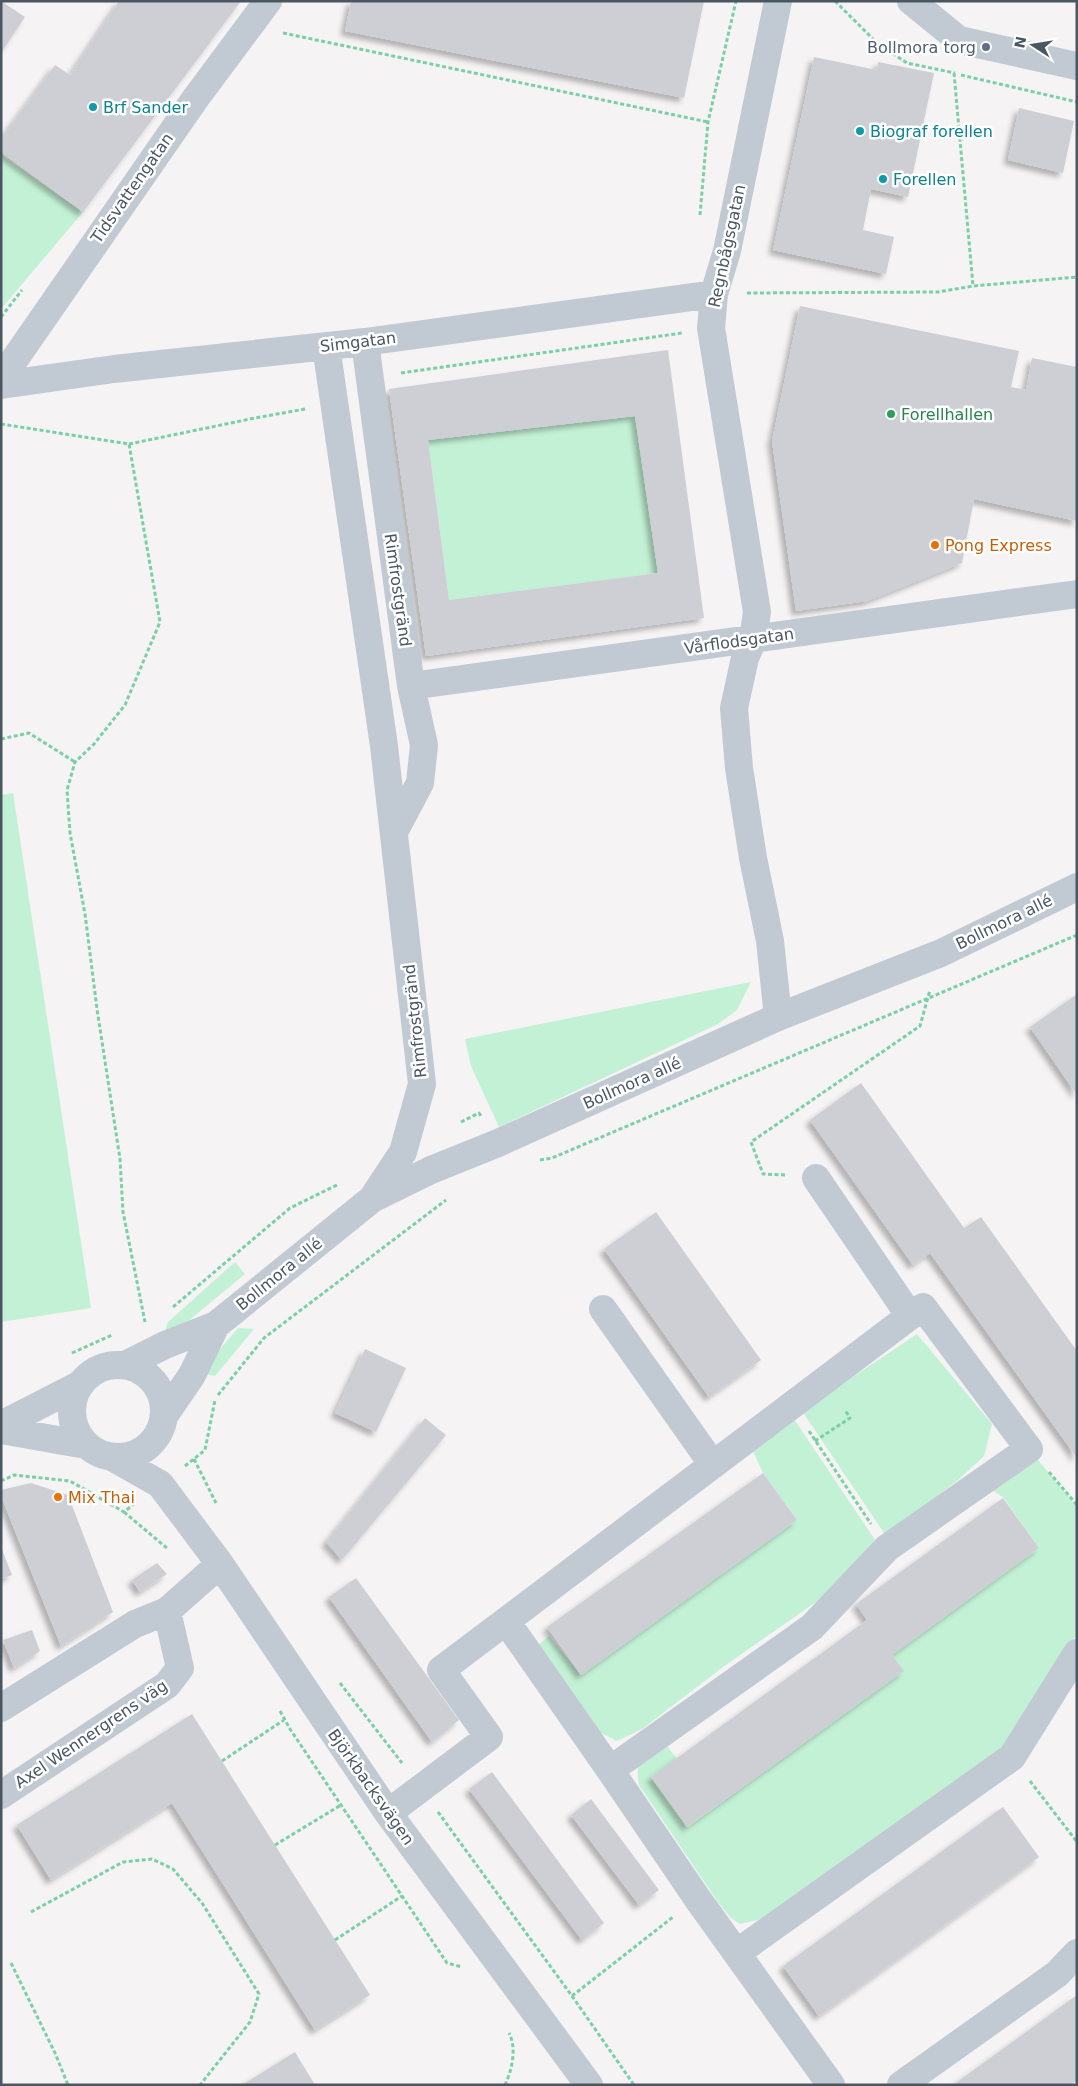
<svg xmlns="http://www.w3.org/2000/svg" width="1078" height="2086" viewBox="0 0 1078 2086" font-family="'DejaVu Sans',sans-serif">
<defs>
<filter id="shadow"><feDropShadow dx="-4.5" dy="4.5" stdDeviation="2.5" flood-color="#0004"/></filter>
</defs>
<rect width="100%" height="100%" fill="#f5f3f3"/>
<path fill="#c3f1d5" d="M1 155 83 212 1 309Z
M635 416 658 573 449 600 428 440Z
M13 793 91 1308 1 1322V795Z
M751 982 737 1010 718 1024 499 1127 471 1066 465 1039Z
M235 1262 245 1274 181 1327 165 1331 168 1322Z
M238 1328 254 1329 215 1376 206 1374 210 1361Z
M917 1334 992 1424 984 1456 958 1480 886 1536 802 1411Z
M792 1416 875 1540 823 1597 723 1667 642 1729 617 1741 599 1732 538 1645 549 1636 581 1675 797 1520 763 1473 751 1447Z
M1029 1449 1077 1507V1635L1066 1648 1013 1740 762 1919 740 1924 731 1918 718 1902 639 1785C634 1758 644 1755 664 1742L677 1759 651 1777 688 1827 903 1671 892 1655 1039 1548 1004 1498 986 1486Z"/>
<path fill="#cdcfd5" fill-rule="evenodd" filter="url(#shadow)" d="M1 1 25 17 1 53Z
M119 1H241L83 212 1 152V139L55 65 70 75Z
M351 1H704L684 98 345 31Z
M814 57 877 70 878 62 934 73 908 197 871 189 863 230 894 237 886 274 773 250Z
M1019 108 1074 121 1063 173 1008 160Z
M800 306 1019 351 1011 387 1026 390 1032 358 1077 367V521L974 499 962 563 867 601 796 611 772 441Z
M668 350 704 618 426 656 389 389ZM635 416 658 573 449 600 428 440Z
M1077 994V1095L1030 1027Z
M861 1083 964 1228 981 1217 1077 1351V1458L930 1253 913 1265 810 1120Z
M656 1212 761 1360 709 1397 604 1249Z
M365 1349 406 1368 376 1432 335 1413Z
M425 1418 446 1435 342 1560 326 1542Z
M763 1473 797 1520 581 1675 547 1627Z
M31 1483 68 1495 113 1612 61 1646 1 1496V1490Z
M1003 1498 1039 1548 892 1655 904 1671 687 1827 651 1777 867 1620 856 1604Z
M1 1547 12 1575 1 1579Z
M157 1563 167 1574 140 1592 132 1580Z
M356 1578 459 1720 432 1742 329 1597Z
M32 1630 40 1651 14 1668 3 1640Z
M192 1714 370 1995 315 2030 172 1803 51 1880 17 1825Z
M492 1772 604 1923 582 1940 469 1789Z
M591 1799 659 1890 639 1905 571 1815Z
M1003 1807 1039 1857 819 2016 783 1966Z
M1077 1995V2080L1070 2085H953Z
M295 2052 315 2085H242Z"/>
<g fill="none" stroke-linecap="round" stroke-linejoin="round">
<path stroke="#7ad0a6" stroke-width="3" stroke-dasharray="4 2.5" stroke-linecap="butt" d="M835 1 878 44 907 63 955 73
M283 33 708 122
M954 73 973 286
M961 75 1077 102
M700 215 708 122 736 1
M747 293 938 292 973 286 1077 277
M1 317 22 290
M401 373 682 333
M1 424 129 444 160 622 125 705 94 744 75 762 67 790 70 833 85 914 97 1009 120 1159 123 1212 145 1322
M129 444 255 418 305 409
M1 739 29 733 75 762
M461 1122 479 1113 481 1116
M540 1160 552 1158 1077 935
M785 1175 763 1174 751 1142 920 1026 930 990
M173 1307 290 1208 337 1185
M72 1353 112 1335
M218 1395 264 1338 446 1200
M809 1431 871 1524
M815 1441 850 1418 845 1410
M194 1459 216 1503
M185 1466 205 1450 215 1400
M1049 1472 1077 1505
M1 1481 14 1475 70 1481 124 1512 134 1504
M124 1512 168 1549
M340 1683 402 1763
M280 1711 290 1729 447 1963 462 1967
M222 1761 284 1720
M1030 1781 1077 1842
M438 1812 572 1996 634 2085
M275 1845 341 1805
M31 1912 123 1862 152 1859 173 1869 202 1903 259 1994 250 2022 200 2085
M335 1940 402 1896
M11 1963 55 2053 68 2085
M572 1996 673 1917
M505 2085C512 2070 517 2048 509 2033"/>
<path stroke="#c1cad2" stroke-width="28" d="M778 1 727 251 714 294 711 328 757 612 753 639 745 658 734 708 739 768 753 858 770 941 778 1017
M911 1 959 40 1077 66
M365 342 411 686 424 745 420 783 394 832
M326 346 384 746 422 1084 403 1152 372 1199
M1 379 195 99 268 1
M1 385 114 369 365 342 714 294
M411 686 1077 594
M603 1309 713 1465
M125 1365 165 1345 216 1325 372 1199 431 1170 498 1143 778 1017 941 953 1077 887
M72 1411a46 46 0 1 1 92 0a46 46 0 1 1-92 0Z
M164 1416 192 1375 216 1325
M1 1425 81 1384
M1 1430 86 1445
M112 1457 160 1484 220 1564 388 1813 589 2085
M506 1621 610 1770 697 1898 831 2085
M1 1708 135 1624 167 1611 220 1564
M610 1770 812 1627 887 1548 1029 1449 923 1307 910 1316
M1 1795 167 1685 180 1668 167 1611
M388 1813 489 1737 441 1670 910 1316 816 1178
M738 1952 1012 1757 1077 1653
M901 2085 1057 1974 1077 1953"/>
</g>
<circle fill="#5c6f8a" stroke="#fff" stroke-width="2" cx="986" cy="47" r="5"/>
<g fill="#0f9aa8" stroke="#fff" stroke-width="2">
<circle cx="93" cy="107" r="5"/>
<circle cx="860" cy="131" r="5"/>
<circle cx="883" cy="179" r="5"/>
</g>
<circle fill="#2e9e5b" stroke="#fff" stroke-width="2" cx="891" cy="414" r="5"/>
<g fill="#e8710a" stroke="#fff" stroke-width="2">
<circle cx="935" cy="545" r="5"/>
<circle cx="58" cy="1497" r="5"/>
</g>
<g text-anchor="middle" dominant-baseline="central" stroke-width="5" stroke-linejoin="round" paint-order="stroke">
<g font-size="16" fill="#4e5e75" stroke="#fff" text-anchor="end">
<text x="976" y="47">Bollmora torg</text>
</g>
<g font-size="16" fill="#0d838f" stroke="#fff" text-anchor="start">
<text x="103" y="107">Brf Sander</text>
<text x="870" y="131">Biograf forellen</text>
<text x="893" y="179">Forellen</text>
</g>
<g font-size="16" fill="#4a5661" stroke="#fff">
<text transform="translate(132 188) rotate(-55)">Tidsvattengatan</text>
<text transform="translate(727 246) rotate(-78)">Regnbågsgatan</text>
<text transform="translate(358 342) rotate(-7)">Simgatan</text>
<text transform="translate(398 590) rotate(82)">Rimfrostgränd</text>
<text transform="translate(739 641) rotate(-8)">Vårflodsgatan</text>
<text transform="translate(1004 922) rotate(-26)">Bollmora allé</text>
<text transform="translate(415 1021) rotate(-96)">Rimfrostgränd</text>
<text transform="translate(632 1083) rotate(-24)">Bollmora allé</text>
<text transform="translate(279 1274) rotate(-39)">Bollmora allé</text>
<text transform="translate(91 1734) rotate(-34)">Axel Wennergrens väg</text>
<text transform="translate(371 1787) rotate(55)">Björkbacksvägen</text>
</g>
<g font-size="16" fill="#27864d" stroke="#fff" text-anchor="start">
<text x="901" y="414">Forellhallen</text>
</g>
<g font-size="16" fill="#c56008" stroke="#fff" text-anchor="start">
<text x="945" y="545">Pong Express</text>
<text x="68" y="1497">Mix Thai</text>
</g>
</g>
<rect width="1078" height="2086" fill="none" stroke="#4a5661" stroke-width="5"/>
<g transform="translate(1033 45) rotate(282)" stroke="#ffffff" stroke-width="4" paint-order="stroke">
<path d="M0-4L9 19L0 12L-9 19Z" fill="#4a5661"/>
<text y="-8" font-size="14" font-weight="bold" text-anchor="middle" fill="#4a5661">N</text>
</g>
</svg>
